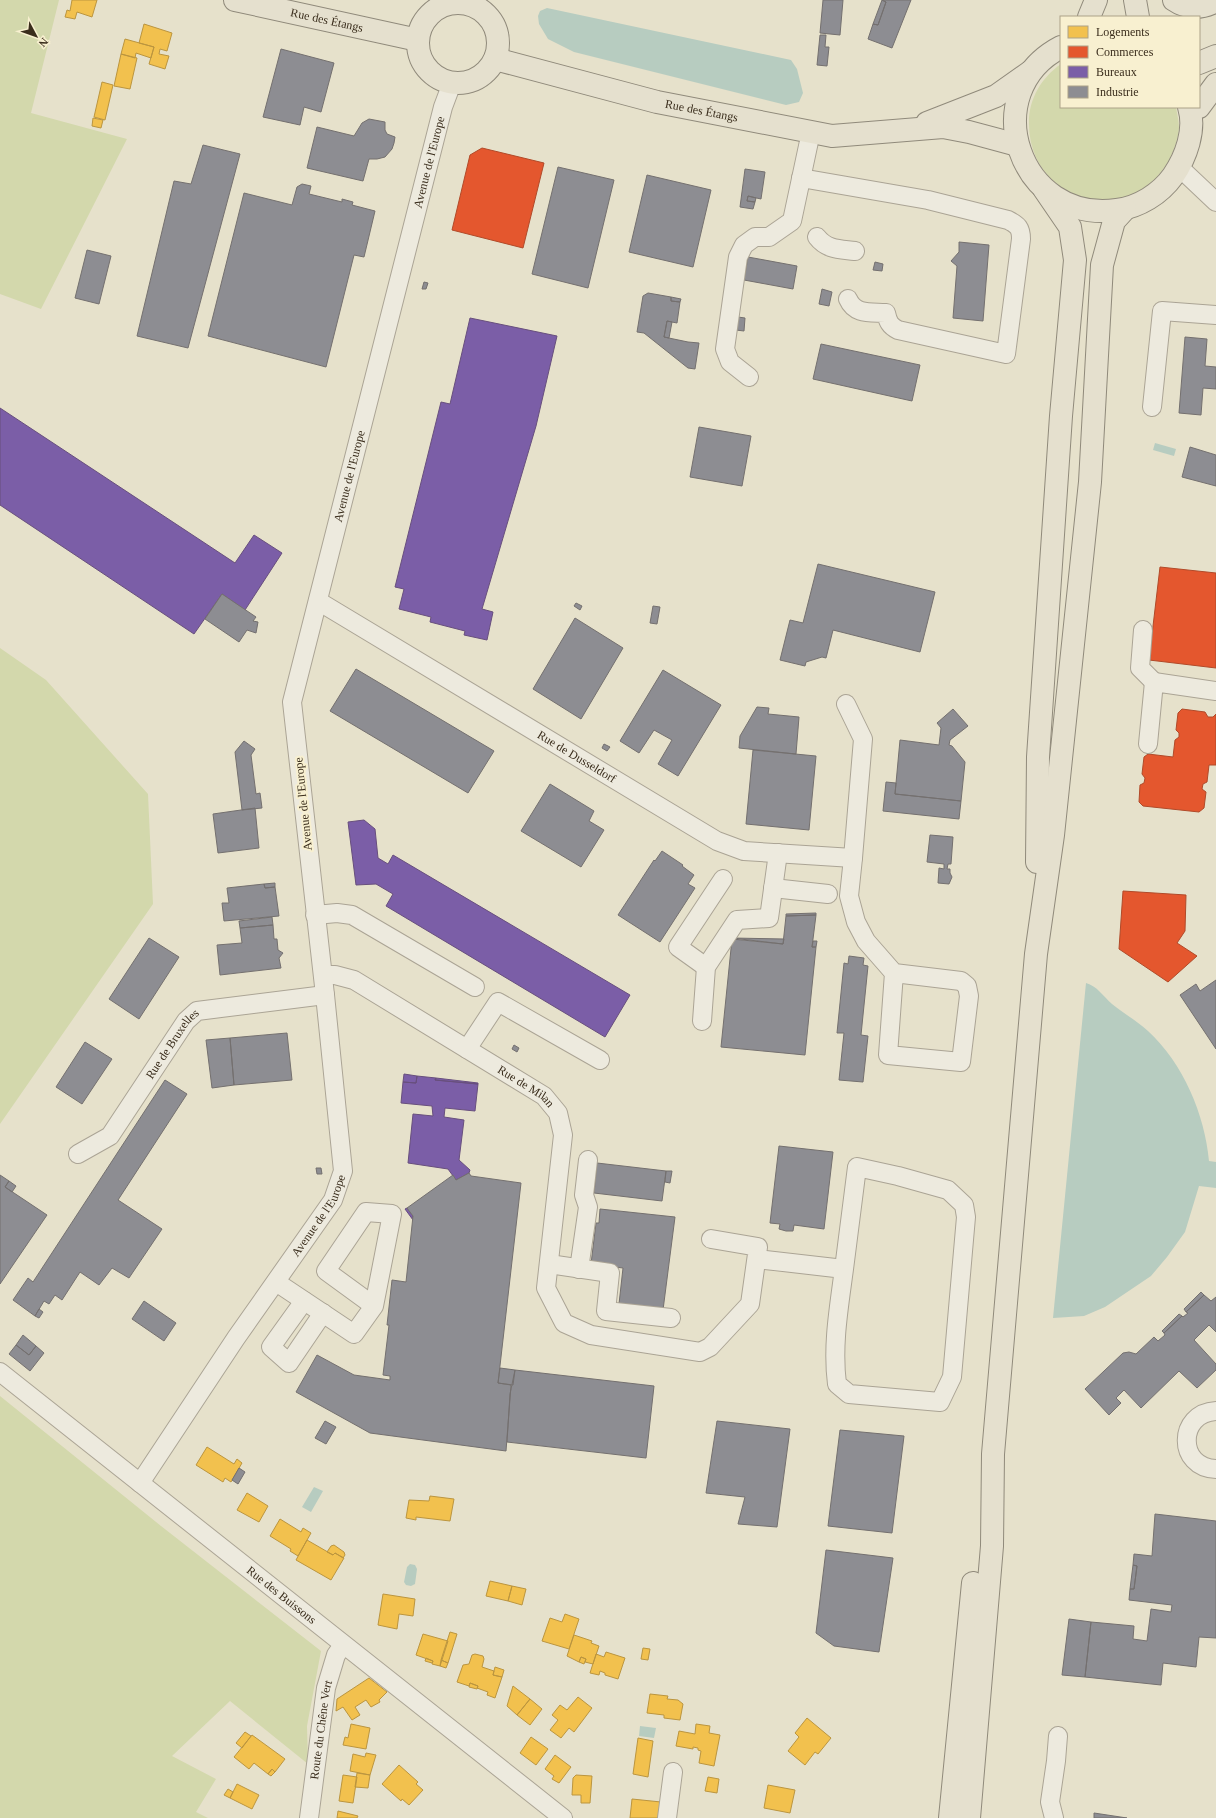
<svg xmlns="http://www.w3.org/2000/svg" width="1216" height="1818" viewBox="0 0 1216 1818" font-family="Georgia,serif">
<rect width="100%" height="100%" fill="#e6e1cb"/>
<path fill="#d3d8ac" d="M0 0H59L31 113 127 139 41 309 0 294Z
M1061 64V107H1176C1177 114 1179 121 1179 128 1178 140 1173 153 1168 162 1128 229 1030 202 1029 125 1028 100 1041 78 1061 64Z
M0 648 46 680 148 794 153 904 0 1124Z
M0 1396 161 1526 321 1651 307 1726 308 1764 230 1701 172 1756 216 1779 196 1812 208 1818H0Z"/>
<path fill="#b7ccc0" d="M547 8 791 60 797 69 803 93 799 102 786 105 574 52 548 39 539 24 538 16 540 11Z
M1155 443 1176 449 1174 456 1153 450Z
M1086 983C1097 986 1103 996 1112 1004 1123 1013 1137 1021 1148 1031 1183 1063 1205 1115 1209 1161L1216 1162V1188L1199 1186 1185 1232 1167 1257 1151 1276 1105 1307 1084 1316 1053 1318Z
M314 1487 323 1491 311 1512 302 1507Z
M410 1564 415 1565 417 1569 415 1584 411 1586 406 1585 404 1582 407 1567Z
M640 1726 656 1728 654 1738 639 1736Z"/>
<path fill="#f2c14e" stroke="#bb953f" d="M72 0H97L92 17 77 12 75 19 65 17 67 10 70 11Z
M144 24 172 33 167 51 160 49 159 54 169 56 165 69 149 64 154 47 139 43Z
M125 39 154 47 151 58 136 53 135 58 121 54Z
M121 54 137 58 130 89 114 86Z
M102 82 113 85 105 120 94 117Z
M93 118 103 120 101 128 92 126Z
M207 1447 234 1464 237 1459 242 1463 231 1482 225 1478 223 1482 196 1465Z
M247 1493 268 1506 259 1522 237 1510Z
M430 1496 454 1499 450 1521 416 1517V1520L406 1518 409 1500 429 1501Z
M280 1519 301 1532 303 1528 311 1533 298 1556 290 1551 291 1549 270 1536Z
M307 1540 333 1555 335 1553 344 1558 331 1580 296 1560Z
M334 1545 344 1552 345 1555 343 1558 335 1553 333 1555 327 1552 331 1546Z
M490 1581 512 1586 508 1601 486 1596Z
M512 1586 526 1589 522 1605 508 1601Z
M383 1594 415 1599 413 1616 399 1614 397 1629 378 1625Z
M565 1614 579 1619 569 1649 542 1641 550 1618 562 1622Z
M450 1632 457 1634 448 1663 441 1660Z
M423 1634 448 1641 440 1666 432 1664 433 1661 416 1655Z
M574 1635 592 1641 591 1643 599 1646 593 1664 585 1662 586 1659 581 1657 579 1662 567 1656Z
M643 1648 650 1649 648 1660 641 1659Z
M606 1652 625 1658 618 1679 605 1675V1673L600 1671 599 1675 590 1673 596 1654 604 1657Z
M475 1654 483 1656 484 1659 482 1667 494 1671 493 1675 502 1677 495 1698 487 1695 488 1692 477 1688 478 1686 470 1683 469 1686 457 1682 463 1665 469 1664 472 1655Z
M581 1657 586 1659 584 1664 579 1662Z
M426 1658 433 1661 432 1663 425 1661Z
M441 1660 448 1663 446 1668 440 1666Z
M495 1667 504 1670 502 1677 493 1675Z
M369 1678 387 1692 379 1700 380 1702 371 1707 366 1700 355 1707 360 1715 352 1720 343 1707 336 1711 337 1699Z
M470 1683 478 1686 477 1689 469 1687Z
M513 1686 530 1699 517 1715 507 1706Z
M650 1694 668 1696 667 1699 678 1700 683 1704 680 1720 664 1718V1715L647 1713Z
M578 1697 592 1708 574 1732 569 1728 561 1738 550 1730 558 1720 552 1715 560 1705 567 1710Z
M530 1699 542 1709 530 1725 517 1715Z
M807 1718 831 1738 818 1754 815 1752 805 1765 788 1751 799 1737 795 1733Z
M351 1724 370 1728 366 1749 343 1745 345 1737 348 1738Z
M696 1724 710 1726 709 1733 720 1735 714 1766 699 1763 701 1751 698 1750V1748L693 1747V1749L676 1746 679 1731 695 1734Z
M245 1732 251 1736 242 1748 236 1743Z
M252 1735 285 1759 275 1772 272 1769 268 1774 254 1763 249 1769 234 1757Z
M531 1737 548 1749 536 1765 520 1753Z
M638 1738 653 1741 648 1777 633 1774Z
M366 1753 376 1755 370 1775 350 1771 353 1754 365 1757Z
M555 1755 571 1767 559 1783 552 1779 554 1776 545 1769Z
M399 1765 418 1782 416 1784 423 1790 409 1805 402 1799 401 1801 382 1784Z
M272 1769 275 1772 271 1776 268 1774Z
M357 1773 370 1775 368 1788 355 1787Z
M343 1775 357 1777 353 1803 339 1801Z
M576 1775 592 1776 590 1803H581V1795H572L573 1778Z
M708 1777 719 1779 717 1793 705 1791Z
M237 1784 259 1795 252 1809 230 1798Z
M768 1785 795 1790 790 1813 764 1808Z
M228 1789 233 1792 230 1798 224 1795Z
M632 1799 661 1802 659 1818H630Z
M338 1811 358 1816 357 1818H337Z"/>
<path fill="#e4572e" stroke="#b14a29" d="M482 148 544 163 523 248 452 230 470 155Z
M1160 567 1216 573V668L1149 660Z
M1182 709 1205 712 1208 717H1213L1216 714V765H1209L1207 782 1203 784 1202 789 1206 792 1204 808 1199 812 1143 806 1139 802 1140 785 1144 783 1145 778 1142 774 1144 757 1148 754 1173 757 1175 740 1179 737V733L1176 730 1178 713Z
M1123 891 1186 895 1185 931 1177 943 1197 956 1168 982 1119 949Z"/>
<path fill="#7b5ea7" stroke="#684f7d" d="M470 318 557 336 536 426 482 609 493 612 487 640 464 635 465 631 430 622 431 617 399 609 404 589 395 587 441 402 450 404Z
M0 408 235 563 254 535 282 553 245 610 222 594 194 634 0 505Z
M364 820 375 829 378 858 388 864 393 855 630 995 605 1037 386 906 393 894 376 884 356 885 348 822Z
M404 1074 417 1076 416 1083 403 1082Z
M417 1076 436 1078 435 1080 478 1084 475 1111 445 1108 444 1117 464 1120 459 1160 470 1170 469 1173 456 1180 448 1169 408 1163 413 1114 433 1116 432 1106 401 1103 403 1082 416 1083Z
M436 1078 478 1083V1084L435 1080Z
M407 1208 413 1216V1220L405 1209Z"/>
<path fill="#8d8d92" stroke="#74706f" d="M823 0H843L840 35 820 33Z
M882 0 886 2 878 25 873 24Z
M882 0H911L892 48 868 39 873 24 878 25 886 2Z
M820 35H826L825 47H829L827 66 817 65Z
M281 49 334 63 321 112 304 107 300 125 263 117Z
M369 119 385 122V130L387 134 395 137 394 143 392 149 385 157 377 159H369L363 181 307 168 317 127 354 136 362 123Z
M203 145 240 154 188 348 137 336 174 181 191 184Z
M558 167 614 180 588 288 532 274Z
M745 169 765 172 761 199 748 196 747 201 755 202 753 209 740 207Z
M647 175 711 190 693 267 629 252Z
M302 184 311 186 309 194 342 202V199L353 202 352 205 375 211 364 257 354 255 326 367 208 336 244 193 292 205 297 187Z
M748 196 756 198 755 202 747 201Z
M959 242 989 245 983 321 953 318 957 266 951 261 959 252Z
M87 250 111 256 99 304 75 298Z
M748 257 797 266 793 289 744 280Z
M875 262 883 264 882 271 873 270Z
M424 282 428 283 426 289H422Z
M822 289 832 292 829 306 819 304Z
M648 293 671 297V301L680 302 677 323 667 321 664 337 688 342 699 343 695 369 688 368 644 333 637 332 643 296Z
M671 297 681 299 680 302 671 301Z
M738 317 745 318 744 331 736 330Z
M667 321 672 322 669 338 664 337Z
M1185 337 1207 339 1205 366 1216 367V389L1203 388 1201 415 1179 413Z
M821 344 920 365 912 401 813 379Z
M699 427 751 436 742 486 690 477Z
M1190 447 1216 455V486L1182 477Z
M818 564 935 592 920 652 833 630 826 658 822 657 806 662 805 666 780 660 790 620 803 623Z
M222 594 256 617 253 621 258 622 256 633 247 630 239 642 205 619Z
M576 603 582 606 580 610 574 606Z
M653 606 660 607 657 624 650 623Z
M575 618 623 648 581 719 533 689Z
M356 669 494 751 468 793 330 711Z
M663 670 721 705 678 776 658 764 672 740 654 730 639 753 620 741Z
M757 707 769 708 768 714 799 717 796 754 739 748 740 736Z
M953 709 968 726 950 740 949 745 952 746 965 762 961 801 895 794 900 740 939 745 941 728 937 723Z
M244 741 255 749 251 755 256 794 260 793 262 808 242 810 235 752Z
M604 744 610 747 607 751 602 748Z
M753 750 816 756 809 830 746 824Z
M886 782 896 783 895 794 961 801 959 819 883 811Z
M550 784 594 811 589 821 604 830 581 867 521 831Z
M255 808 259 848 218 853 213 814Z
M930 835 953 837 951 864H948L947 869H950V873L952 877 949 884 938 883 939 868 944 869V864L927 862Z
M662 851 683 865 682 866 694 875 688 884 695 888 660 942 618 915 654 860 655 861Z
M275 883V887L265 888 264 884Z
M264 884 265 888 275 887 279 916 224 921 222 903H229L227 888Z
M816 913V915L786 916V914Z
M816 915 812 947H816L805 1055 721 1047 732 939 783 944 786 916Z
M272 917 273 925 240 928 239 921Z
M273 925 274 939H277L278 950 283 953 279 958 281 968 220 975 217 945 242 943 240 928Z
M149 938 179 957 139 1019 109 999Z
M732 938 784 939 783 944Z
M813 941H817L816 947H812Z
M849 956 864 958 863 965 868 966 861 1035 868 1036 863 1082 839 1080 844 1033H837L844 963 848 964Z
M1216 980V1049L1180 995 1196 984 1200 991Z
M287 1033 292 1080 234 1085 230 1038Z
M230 1038 234 1085 212 1088 206 1040Z
M85 1042 112 1059 82 1104 56 1087Z
M514 1045 519 1048 517 1052 512 1049Z
M165 1080 187 1094 118 1200 162 1229 129 1278 112 1268 99 1285 80 1272 62 1300 55 1295 49 1304 44 1301 35 1316 13 1300 28 1278 33 1282Z
M779 1146 833 1152 824 1229 794 1225 793 1231H786L779 1229 780 1224 770 1223Z
M597 1163 666 1171 662 1201 594 1193Z
M316 1168H321L322 1174H317Z
M666 1171H672L670 1183 665 1182Z
M469 1173 471 1176 521 1183 498 1383 511 1385 506 1451 370 1433 296 1392 317 1355 354 1375 390 1380V1376L383 1375 389 1325H387L392 1280 406 1282 413 1216 407 1208 453 1175 456 1180Z
M0 1175 9 1181 5 1187 47 1215 0 1284Z
M9 1181 16 1186 12 1192 5 1187Z
M600 1209 675 1217 663 1310 619 1304 623 1268 591 1264 596 1223H599Z
M1201 1292 1204 1295 1186 1312 1184 1309Z
M1204 1295 1211 1301 1216 1297V1332L1209 1325 1194 1340 1216 1364V1370L1197 1388 1179 1371 1141 1408 1124 1390 1116 1398 1121 1403 1109 1415 1085 1389 1123 1353 1129 1352 1136 1354 1154 1337 1158 1341 1165 1335 1164 1333 1182 1316 1183 1317 1188 1313 1186 1312Z
M144 1301 176 1323 164 1341 132 1319Z
M39 1309 43 1312 39 1318 35 1316Z
M1179 1314 1182 1316 1164 1333 1162 1331Z
M23 1335 36 1346 29 1355 16 1345Z
M16 1345 29 1355 36 1346 44 1353 30 1371 9 1354Z
M500 1368 515 1370 513 1385 498 1383Z
M515 1370 654 1386 646 1458 507 1442 510 1394Z
M325 1421 336 1427 326 1444 315 1438Z
M717 1421 790 1429 777 1527 738 1524 745 1497 706 1493Z
M840 1430 904 1436 892 1533 828 1526Z
M239 1468 245 1472 238 1484 232 1480Z
M1155 1514 1216 1521V1638L1199 1637 1196 1667 1163 1663 1161 1685 1085 1677 1091 1622 1134 1626 1133 1639 1147 1641 1151 1609 1171 1612 1172 1605 1129 1600 1130 1589H1134L1137 1566 1133 1565 1134 1554 1152 1556Z
M826 1550 893 1558 879 1652 834 1646 816 1633Z
M1133 1565 1137 1566 1134 1589H1130Z
M1069 1619 1091 1622 1085 1677 1062 1675Z
M1094 1813 1127 1818H1094Z"/>
<g fill="none" stroke-linecap="round" stroke-linejoin="round">
<g stroke="#aba495" stroke-width="20">
<g id="minor">
<path d="M456 3 457 0"/>
<path d="M1179 167 1216 202"/>
<path d="M801 178 928 200 1008 220C1018 225 1021 228 1021 239L1006 354 898 330C890 326 888 322 886 313 870 312 855 315 848 299"/>
<path d="M817 237C827 250 840 249 855 251"/>
<path d="M749 377 730 362 725 349 738 257 744 245 755 237H769L792 221 811 132"/>
<path d="M1152 407 1162 311 1216 315"/>
<path id="s1" d="M318 601 717 841 744 851 853 858 863 739 846 704"/>
<path d="M1143 630 1140 668 1154 682"/>
<path d="M1148 744 1154 682 1216 691"/>
<path d="M853 858 849 896 856 922 866 941 894 973 888 1055 961 1062 969 996 967 986 961 981 894 973"/>
<path d="M773 888 828 894"/>
<path d="M315 915 337 913 352 915 475 987"/>
<path d="M706 967 678 947 723 879"/>
<path id="s2" d="M323 975H335L354 980 544 1096 558 1113 563 1135 546 1288 564 1323 591 1335 700 1352 710 1347 750 1304 758 1247 711 1239"/>
<path d="M702 1021 706 967 737 920 769 918 778 853"/>
<path d="M467 1049 498 1002 600 1060"/>
<path id="s3" d="M78 1154 110 1136 186 1021 197 1011 325 995"/>
<path d="M757 1259 844 1269C839 1307 832 1346 837 1384L849 1394 940 1402 952 1377 966 1217 964 1205 948 1190 898 1176 857 1167 844 1269"/>
<path d="M549 1264 610 1273 606 1311 671 1318"/>
<path d="M579 1269 588 1207 584 1195 588 1160"/>
<path d="M276 1282 354 1334 374 1306 392 1214 366 1212 326 1271 374 1306"/>
<path d="M304 1301 271 1347 289 1363 323 1313"/>
<path id="s4" d="M0 1372 563 1818"/>
<path d="M1216 1411C1177 1413 1177 1468 1216 1469"/>
<path id="s5" d="M140 1483 236 1338 333 1200 343 1171 325 995 292 702 443 107 452 83"/>
<path id="s6" d="M309 1818 326 1688 336 1655 343 1645"/>
<path d="M667 1818 673 1772"/>
<path d="M1054 1818 1050 1802 1056 1761 1058 1736"/>
</g>
</g>
<g stroke="#908a7b" stroke-width="24">
<g id="major">
<path id="s7" d="M235 0 418 40"/>
<path d="M1135 0 1138 17"/>
<path d="M1174 0C1187 9 1202 9 1216 1"/>
<circle cx="458" cy="43" r="40"/>
<path d="M1089 17 1096 0"/>
<path d="M1061 47C975 92 1019 224 1117 210 1139 207 1160 194 1173 176 1186 157 1196 130 1189 107"/>
<path id="s8" d="M495 59 657 102 832 136 943 127 969 132 1017 145"/>
<path d="M1199 63 1216 56"/>
<path d="M1199 107 1216 84"/>
<path d="M927 123 996 96 1030 72"/>
<path d="M1037 862 1038 757 1061 416 1075 260 1070 227 1044 189"/>
<path d="M950 1818 973 1583"/>
<path d="M969 1818 992 1546 993 1454 1036 954 1053 835 1090 482 1102 265 1114 221 1125 209"/>
</g>
</g>
<use href="#minor" stroke="#edeade" stroke-width="18"/>
<use href="#major" stroke="#e5e0ce" stroke-width="22"/>
</g>
<g text-anchor="middle" dominant-baseline="central" stroke-width="4" stroke-linejoin="round" paint-order="stroke">
<g font-size="12" fill="#3a2d1c" stroke="#f8f0d0">
<text stroke="none"><textPath href="#s7" startOffset="94">Rue des Étangs</textPath></text>
<text stroke="none"><textPath href="#s8" startOffset="213">Rue des Étangs</textPath></text>
<text stroke="none"><textPath href="#s5" startOffset="1402">Avenue de l'Europe</textPath></text>
<text stroke="none"><textPath href="#s5" startOffset="1078">Avenue de l'Europe</textPath></text>
<text stroke="none"><textPath href="#s1" startOffset="302">Rue de Dusseldorf</textPath></text>
<text transform="translate(303 804) rotate(-96)">Avenue de l'Europe</text>
<text stroke="none"><textPath href="#s3" startOffset="148">Rue de Bruxelles</textPath></text>
<text stroke="none"><textPath href="#s2" startOffset="234">Rue de Milan</textPath></text>
<text stroke="none"><textPath href="#s5" startOffset="322">Avenue de l'Europe</textPath></text>
<text stroke="none"><textPath href="#s4" startOffset="359">Rue des Buissons</textPath></text>
<text stroke="none"><textPath href="#s6" startOffset="89">Route du Chêne Vert</textPath></text>
</g>
</g>
<rect x="1060" y="16" width="140" height="92" fill="#f8f0d0" stroke="#aca288"/>
<rect x="1068" y="26" width="20" height="12" fill="#f2c14e" stroke="#aca288"/>
<text x="1096" y="36" font-size="12" fill="#3a2d1c">Logements</text>
<rect x="1068" y="46" width="20" height="12" fill="#e4572e" stroke="#aca288"/>
<text x="1096" y="56" font-size="12" fill="#3a2d1c">Commerces</text>
<rect x="1068" y="66" width="20" height="12" fill="#7b5ea7" stroke="#aca288"/>
<text x="1096" y="76" font-size="12" fill="#3a2d1c">Bureaux</text>
<rect x="1068" y="86" width="20" height="12" fill="#8d8d92" stroke="#aca288"/>
<text x="1096" y="96" font-size="12" fill="#3a2d1c">Industrie</text>
<g transform="translate(36 36) rotate(131)" stroke="#f8f0d0" stroke-width="3" paint-order="stroke">
<path d="M0-3L7 15L0 10L-7 15Z" fill="#3a2d1c"/>
<text y="-6" font-size="11" font-weight="bold" text-anchor="middle" fill="#3a2d1c">N</text>
</g>
</svg>
